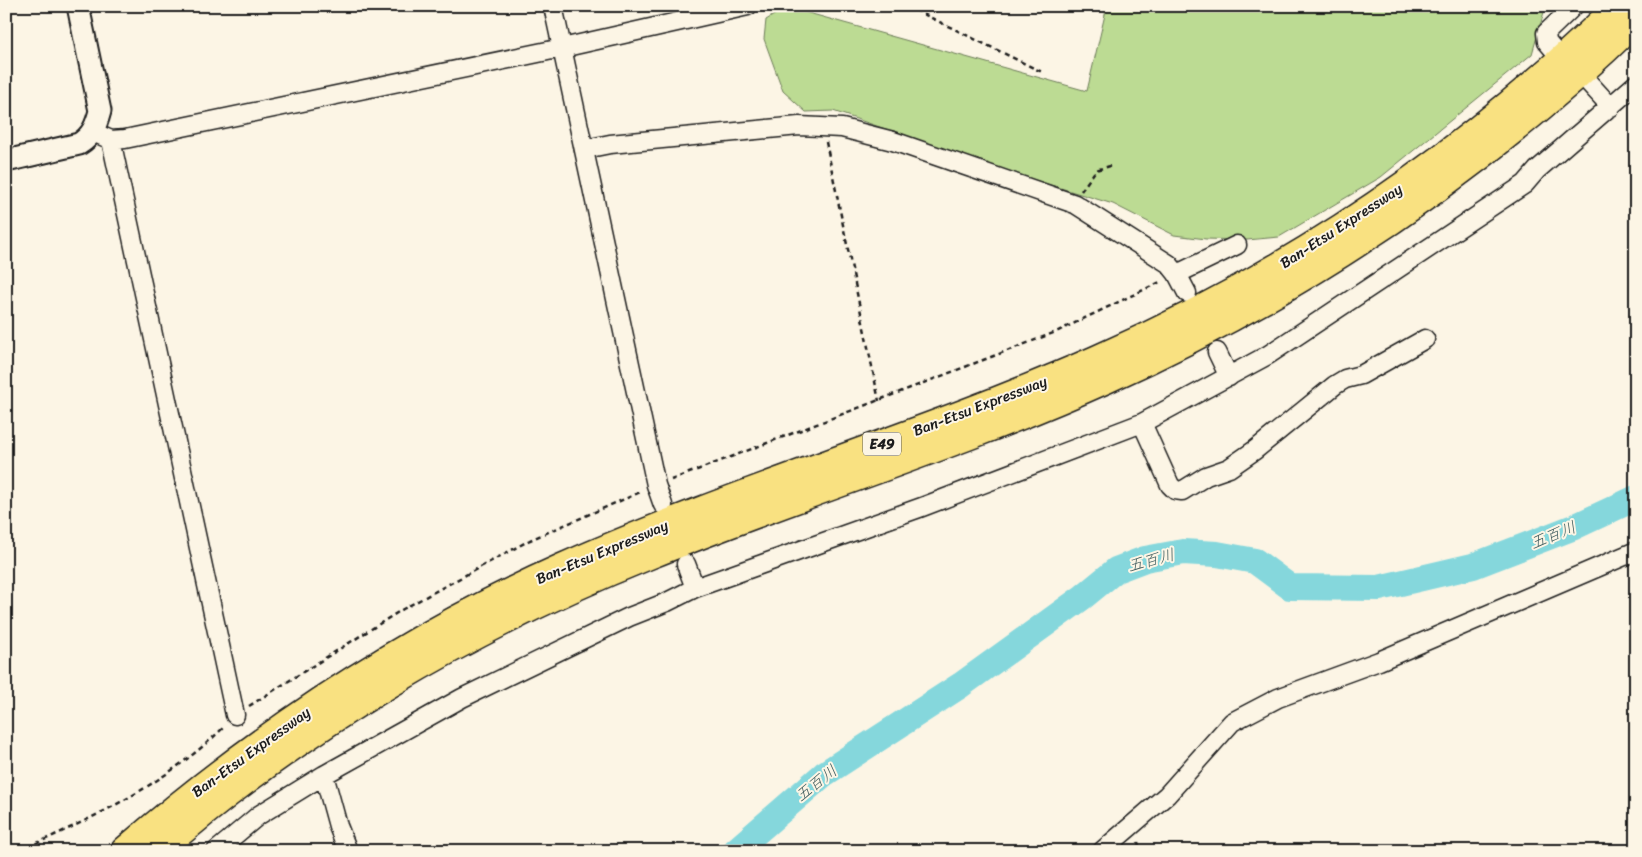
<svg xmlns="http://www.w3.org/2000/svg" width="1642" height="857" viewBox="0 0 1642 857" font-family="Sriracha,'Klee One',sans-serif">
<rect width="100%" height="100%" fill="#fcf5e5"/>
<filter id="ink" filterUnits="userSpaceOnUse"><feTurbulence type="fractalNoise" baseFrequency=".02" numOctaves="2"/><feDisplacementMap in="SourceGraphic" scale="10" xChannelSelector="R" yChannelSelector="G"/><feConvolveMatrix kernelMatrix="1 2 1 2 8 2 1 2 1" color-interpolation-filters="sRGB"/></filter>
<g filter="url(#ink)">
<path fill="#bcdb93" stroke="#6c7c58" d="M1107 6H1544V12L1532 54 1381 177 1279 237 1247 240 1206 239 1174 235 1113 204 1031 179 833 111 806 112 783 91 764 39 766 20 787 7 1087 91Z"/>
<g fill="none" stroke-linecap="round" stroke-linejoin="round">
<path stroke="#85d7dc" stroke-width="26" d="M735 851 824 774 961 685 1083 597 1116 570 1145 559 1183 552 1217 554 1255 561 1290 587 1379 588 1473 566 1574 527 1636 498"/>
<g stroke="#1c1c1c" stroke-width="21">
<path id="minor" d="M553 6 656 485 663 505
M1553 49 1547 42 1546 33 1574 6
M1589 83 1611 107
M93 132 111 140 125 139 562 48 748 6
M111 140 235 715
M585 149 610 144 799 126 842 128 893 141 1075 204 1169 264 1177 274 1187 293
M1177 274 1237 245
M1217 352 1229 377
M1142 423 1170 485 1175 490 1182 491 1206 476 1229 468 1255 450 1335 385 1345 379 1361 375 1425 339
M686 564 695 588
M324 775 338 826 348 851
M216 851 259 815 324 775 462 698 629 617 667 602 695 588 922 507 1142 423 1268 355 1525 184 1537 170 1636 84
M1102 851 1167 795 1232 722 1278 698 1379 661 1636 551"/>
</g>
<g stroke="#1c1c1c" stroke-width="25">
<path id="tertiary" d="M6 161 79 144C92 136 96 126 100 111L78 6"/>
</g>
<g stroke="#1c1c1c" stroke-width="31">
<path id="motorway" d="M125 851C257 737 403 639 562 568 737 490 921 437 1096 360 1291 275 1467 154 1619 6
M158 851C301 725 473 626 649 555 800 493 957 446 1106 379 1302 291 1481 171 1636 20"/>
</g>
<path stroke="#1c1c1c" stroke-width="2.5" stroke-dasharray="5 4" stroke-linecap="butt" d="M907 6 1044 73
M826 142 879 401
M1081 191 1096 170 1110 166
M671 480 1056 332 1162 281
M249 706 403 609 530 540 643 491
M1138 842 1140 851
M19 851C92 819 166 784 224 727"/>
<use href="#minor" stroke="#fcf5e5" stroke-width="18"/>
<use href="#tertiary" stroke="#fcf5e5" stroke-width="21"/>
<use href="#motorway" stroke="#f9e181" stroke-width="28"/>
</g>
</g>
<g text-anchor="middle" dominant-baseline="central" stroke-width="4" stroke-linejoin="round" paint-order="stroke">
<rect fill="#fcf5e5" stroke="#5f5d58" stroke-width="1" x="863" y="432.5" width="38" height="23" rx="4"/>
<g font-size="14" font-weight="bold" fill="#1c1c1c">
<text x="882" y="444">E49</text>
</g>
<g font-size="15" fill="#1c1c1c" stroke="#fcf5e5">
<text transform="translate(1341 226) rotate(-33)">Ban-Etsu Expressway</text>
<text transform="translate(980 406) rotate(-21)">Ban-Etsu Expressway</text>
<text transform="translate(602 552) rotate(-23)">Ban-Etsu Expressway</text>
<text transform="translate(251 752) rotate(-36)">Ban-Etsu Expressway</text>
</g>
<g font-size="16" font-style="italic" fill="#415d5f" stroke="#fcf5e5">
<text transform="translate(1553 535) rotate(-22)">五百川</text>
<text transform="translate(1151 560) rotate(-15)">五百川</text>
<text transform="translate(816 783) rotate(-38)">五百川</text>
</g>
</g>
<rect width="1642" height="857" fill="none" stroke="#fcf5e5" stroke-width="25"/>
<rect x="12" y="12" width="1617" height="832" fill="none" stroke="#1c1c1c" stroke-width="2" filter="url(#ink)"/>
</svg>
